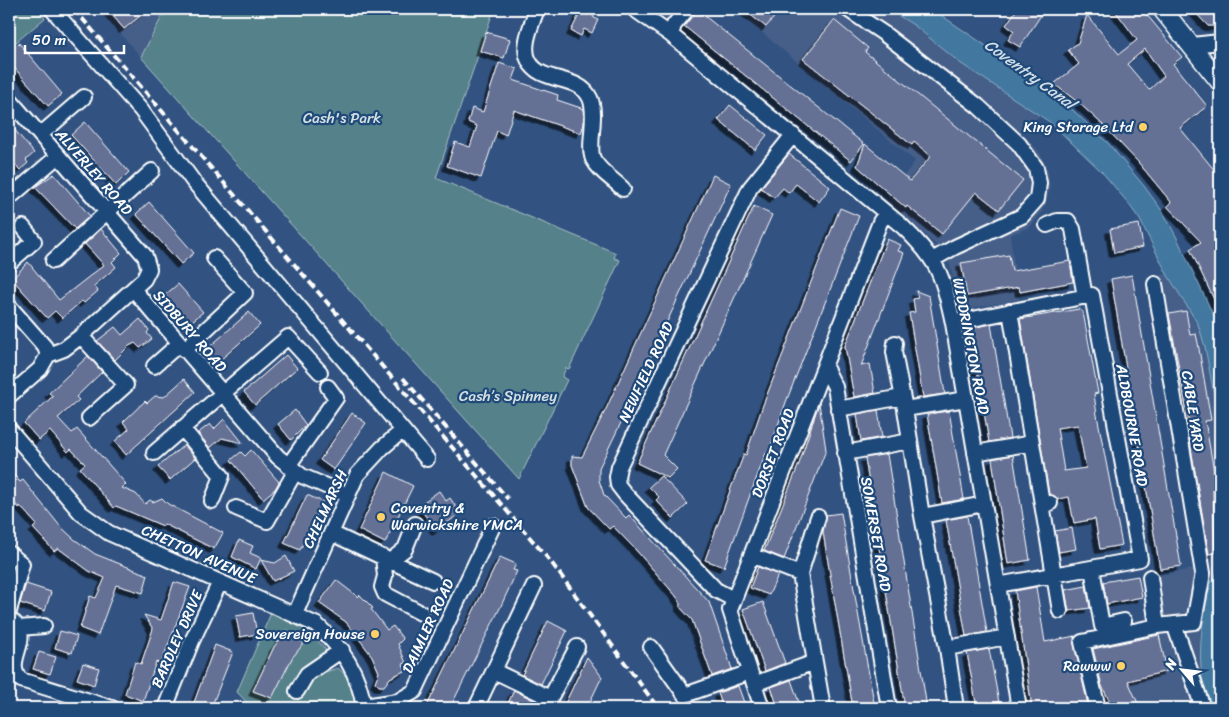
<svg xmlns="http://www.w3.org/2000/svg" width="1229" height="717" viewBox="0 0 1229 717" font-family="Sriracha,sans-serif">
<defs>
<filter id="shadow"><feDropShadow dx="-4.5" dy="4.5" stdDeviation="0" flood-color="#0009"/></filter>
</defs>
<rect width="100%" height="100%" fill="#325381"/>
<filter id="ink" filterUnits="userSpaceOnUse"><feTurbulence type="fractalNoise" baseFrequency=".02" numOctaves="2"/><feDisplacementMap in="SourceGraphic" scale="10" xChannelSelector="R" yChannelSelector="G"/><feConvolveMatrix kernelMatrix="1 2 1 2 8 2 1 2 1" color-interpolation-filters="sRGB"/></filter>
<g filter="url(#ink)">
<path fill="#455e89" d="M99 9H166L141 57Z
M654 9H692L677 28Z
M734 9H888L915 26 960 63 1040 115 1022 133 1040 153 1048 171 1050 189 1042 212 1030 227 1010 235 1019 300 959 310 950 264 935 244 887 199 915 161Z
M1167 274 1198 324 1205 347 1219 421 1220 562 1215 577 1211 581 1202 621 1200 645 1203 679 1210 708H1030L1019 645 1152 624 1150 577 1197 568 1147 278Z"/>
<path fill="#54818a" stroke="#aac0c4" d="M13 9H37L45 18 9 48V12Z
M166 9H494L436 178 616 253 614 258 620 260 569 369 566 368 562 377 567 380 519 479 141 57Z
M271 613C295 623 313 632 328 653L318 662 325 672 338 668C351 678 353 693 357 708H264L260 703 252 708 237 692Z"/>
<path fill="#4378a0" stroke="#8eaec6" d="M888 9H932L982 43 1060 98 1108 143 1144 186 1163 212 1176 236 1220 329V448L1219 421 1205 347 1198 324 1167 274 1140 220 1128 203 1102 172 1051 123 960 63 915 26Z
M1220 562V708H1210C1194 666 1201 624 1211 581L1215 577Z"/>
<path fill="#656f95" stroke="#fff" fill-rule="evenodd" filter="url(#shadow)" d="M107 9H149L124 29Z
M582 9H597L593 17 598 20 592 33 584 29 581 36 571 31Z
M696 9 864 144 851 161 684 26Z
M743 9H781L766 27Z
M1017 9H1045L1020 47 1008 40 1014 31 1006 25Z
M1114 9H1142L1182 57 1173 64 1207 106 1180 128 1220 177V312L1190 249 1201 242 1167 206 1171 202 1138 162 1103 125 1079 103 1054 84 1079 64 1068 50 1078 43 1087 15 1119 54 1137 40ZM1145 49 1164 76 1149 90 1127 64Z
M1192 9H1220V26H1208Z
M834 20 868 48 865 52 1023 180 999 210 976 192 942 234 907 206 906 208 857 166 865 144 910 181 931 156 914 142 912 145 803 59Z
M486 32 510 39 504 58 480 51Z
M19 43 62 94 48 106 9 62V52Z
M499 63 517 69 513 80 558 95 557 100 584 109V124L581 133 514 110 506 135 497 131 481 178 447 166 455 142 470 147 477 126 468 122 472 108 483 112Z
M730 105 767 135 755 150 718 120Z
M85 122 129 172 116 185 71 135Z
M9 123 34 153 26 160 28 163 20 170 9 158Z
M789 154 830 187 819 202 796 184 789 193 783 188 774 198 761 188Z
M54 174 90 216 75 229 35 187Z
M713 175 731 184 647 365H649L599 468V480L604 495 626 518 629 515 709 602 732 669 712 676 692 620 680 607V602L676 596 635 549 613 526 609 529 588 507 572 465V456L582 457 607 407Z
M149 202 194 253 181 264 136 214Z
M754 206 772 215 663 455 677 469 668 478 637 463Z
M840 208 859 216 786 402 768 454 766 453 750 495 724 567 705 560 731 488 744 454 746 455 763 405Z
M1139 224 1143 247 1114 253 1110 229Z
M101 229 121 253 112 262 116 267 94 286 98 291 84 303 82 301 62 318 55 311 47 318 12 279 28 262 59 300 104 265 85 244Z
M887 239 901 245 898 251 904 253 861 366 870 364 875 393 854 397 845 346Z
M1009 255 1012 271 1070 261 1073 282 1020 292 1019 287 967 296 961 263Z
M1132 275 1181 566 1160 569 1111 279Z
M178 284 203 312 190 323 165 295Z
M916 291 929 296 945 394 923 397 909 313 915 312 913 299 918 298Z
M1079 309 1083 312 1098 393 1094 394 1097 415 1122 545 1100 549 1095 519 1074 523 1069 497 1058 499 1049 494 1020 319ZM1078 425 1086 468 1064 471 1057 428Z
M1186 311 1190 335 1196 334 1198 343 1211 420 1205 421 1217 488 1213 489 1215 553 1209 554 1187 424 1189 423 1169 314Z
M249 312 260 325 218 362 206 350Z
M140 319 149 330 147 333 152 339 140 348 135 343 129 346 115 360 97 341 115 327 122 335Z
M991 324 1010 438 989 442 970 328Z
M286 355 297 368 255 405 244 392Z
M88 356 102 372 76 397 79 400 58 418 72 433 77 429 126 484 122 488 136 494 145 504 150 500 153 502 162 498 168 504 223 533 214 549 164 524 163 526 116 506 114 508 80 468 85 464 71 449 68 452 50 431 39 440 24 423 53 396 49 393Z
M184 379 195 392 126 455 115 441 129 429 123 422 145 401 147 403 155 396 164 397Z
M819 403 826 450 784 559 764 551 799 464Z
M295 410 306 425 291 440 278 424Z
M878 410 882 437 861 441 857 414Z
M949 411 964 499 942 503 927 414Z
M352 413 366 423 334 470 320 460Z
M224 419 243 443 222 438 210 448 198 433 210 424 214 429Z
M184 445 195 458 170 480 158 467Z
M251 450 279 482 275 489 263 499 231 460 241 452 245 456Z
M887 454 893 492 927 708H905L881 560 865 458Z
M1013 455 1030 560 1008 564 992 459Z
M9 469 20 482 23 480 60 526 74 539 95 554 148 575 143 593 116 585 98 635 80 628 90 596 96 598 105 578 89 571 58 548 54 551 33 528 37 525 20 506 19 508 9 497Z
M386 472 413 486 385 543 359 530Z
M661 476 688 504 673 518 656 500 659 497 649 487Z
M439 491 446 501 450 498 460 513 437 531 418 506Z
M307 495 323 502 300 550 284 543Z
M841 513 858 613 875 708H853L831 580 823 532 826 515Z
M967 516 987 632 966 636 946 520Z
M1072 528 1076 549 1059 552 1055 531Z
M239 540 253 546 250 553 261 558 256 569 232 557Z
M286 556 294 571 273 581 261 560 275 563Z
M500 557 516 564 513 570 517 571 500 608 450 708H426Z
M758 567 778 575 769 595 750 588Z
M1138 576 1142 597 1107 604 1103 582Z
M336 580 358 597 360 595 373 608 371 609 387 630 393 626 403 639 398 644 406 663 403 664 406 670 390 678 384 686H379L375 682 379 672 372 656 353 631 346 622 319 603Z
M174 582 190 587 161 664 156 662 143 701 125 694 135 662 141 664 153 629 144 615 161 620Z
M26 584 51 592 45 611 20 603Z
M1086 586 1090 608 1069 611 1065 590Z
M1036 587 1045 642 1075 636 1074 644 1088 705 1071 708H1032L1015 591Z
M763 602 785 663 765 671 743 609Z
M253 613 257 634 240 637 236 616Z
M548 621 567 631 541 684 522 675Z
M287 630 304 643 292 658 272 698 253 691 274 647Z
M60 631 77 636 72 653 55 648Z
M1159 635 1167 671 1128 681 1140 708H1113L1102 686 1093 649Z
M215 645 233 652 211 708H192Z
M989 649 1000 708H977L967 653Z
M39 652 56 657 50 674 33 669Z
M587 657 602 677 599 683 587 708H563Z
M83 663 99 668 94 685 77 679Z
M791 680 801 708H778L771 687Z
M738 686 746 708H723L718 693Z
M514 690 533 700 529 708H506Z"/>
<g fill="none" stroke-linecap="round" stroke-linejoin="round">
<g stroke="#fff" stroke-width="18">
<path id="minor" d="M52 9 141 110 193 181 427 459
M537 9C532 24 521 46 529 61 540 84 579 74 590 98 598 115 587 145 593 159 599 171 614 180 623 189
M634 9 671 35 902 226C938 260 943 275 953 323L1019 708
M847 9 883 33 978 106 1019 144 1036 168 1039 183 1037 199 1022 216 955 247 932 260
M671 35 674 25 687 9
M1192 45 1220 42
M9 99 145 256 149 269 144 279 81 336 64 349 48 355 40 369 9 396
M40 135 84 97
M9 198 58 156
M1047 225 1057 221H1068L1073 229 1085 297
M53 261 152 171
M9 263 34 241 23 227
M133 289 278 457 302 476 347 495
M9 306 45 347 48 355
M1010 311 1032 443
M953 323 1092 295 1140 559 998 585
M81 336 126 385 89 418
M895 343 894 352 905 409
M184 350 245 293 214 258
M154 366 179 344
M825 367 835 387 889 708
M838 409 902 397
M182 428 222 476 212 501
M9 429 81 513 109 533 317 625C343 649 359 673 364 708
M154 453 288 337 320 372
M845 453 910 441
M975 453 1032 443 1042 504
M288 466 336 398 328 387
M1050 503 1042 504 1060 611
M236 508 267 521 295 472
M922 516 905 409 966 399
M331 533 433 581
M9 553 22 564 9 611
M751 555 800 574 815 662
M383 557 385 576 382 587 385 594 421 613
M390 561 405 549 415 524
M1092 568 1102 626 1124 621
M800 574 818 517
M1150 577 1157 626
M733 599 716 590 625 494 618 485 617 477 619 467 741 207 750 188 793 135
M295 614 357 475 382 448 402 431
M9 619C38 636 1 661 21 680L112 708
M1174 624 1203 708
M19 628 44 626
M651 647 685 695 750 672
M947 648 922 516 984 504
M494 671 550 698
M754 684 815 662 823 708
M297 691 307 674 342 650
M364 706 398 701 415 691 493 526
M165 708 192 641 220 582
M476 708 534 586
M545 708 577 647
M762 708 730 610 880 222 886 213
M956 708 947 648 1007 637
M1098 708 1082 642 1157 626 1194 622 1203 573 1155 284"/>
</g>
<g stroke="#fff" stroke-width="21">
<path id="major" d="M1162 9 1220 82"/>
</g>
<use href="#minor" stroke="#1f4a7a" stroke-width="14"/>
<use href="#major" stroke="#1f4a7a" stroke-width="18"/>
<path stroke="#fff" stroke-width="4" stroke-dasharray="8 4" stroke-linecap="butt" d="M74 9 551 562 658 708
M403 378 508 499"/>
</g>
</g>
<g fill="#ffd166" stroke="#1f4a7a" stroke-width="2">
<circle cx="1143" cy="127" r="5"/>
<circle cx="381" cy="517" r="5"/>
<circle cx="375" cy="634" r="5"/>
<circle cx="1121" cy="666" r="5"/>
</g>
<g text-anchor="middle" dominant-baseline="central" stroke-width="4.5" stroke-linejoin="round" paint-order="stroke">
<g font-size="15" fill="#d4e0e2" stroke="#1f4a7a">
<text x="342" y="118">Cash's Park</text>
<text x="508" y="396">Cash’s Spinney</text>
</g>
<g font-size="15" fill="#fff" stroke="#1f4a7a" text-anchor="end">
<text x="1133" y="127">King Storage Ltd</text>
<text x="391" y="508" text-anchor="start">Coventry &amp;<tspan x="391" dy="17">Warwickshire YMCA</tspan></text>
<text x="365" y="634">Sovereign House</text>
<text x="1111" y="666">Rawww</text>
</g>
<g font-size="15" fill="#fff" stroke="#1f4a7a">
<text transform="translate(94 172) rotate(49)">ALVERLEY ROAD</text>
<text transform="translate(190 331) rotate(49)">SIDBURY ROAD</text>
<text transform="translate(971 346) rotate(79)">WIDDRINGTON ROAD</text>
<text transform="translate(646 372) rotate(-65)">NEWFIELD ROAD</text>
<text transform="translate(1193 411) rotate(81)">CABLE YARD</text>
<text transform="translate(1132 425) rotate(80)">ALDBOURNE ROAD</text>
<text transform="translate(773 453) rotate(-69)">DORSET ROAD</text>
<text transform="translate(325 509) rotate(-65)">CHELMARSH</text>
<text transform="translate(876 534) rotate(80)">SOMERSET ROAD</text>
<text transform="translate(199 554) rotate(24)">CHETTON AVENUE</text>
<text transform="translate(428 626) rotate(-65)">DAIMLER ROAD</text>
<text transform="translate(177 639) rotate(-66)">BARDLEY DRIVE</text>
</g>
<g font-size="16" font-style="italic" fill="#d0dde7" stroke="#1f4a7a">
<text transform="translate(1030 74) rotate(36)">Coventry Canal</text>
</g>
</g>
<rect width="1229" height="717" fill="none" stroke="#1f4a7a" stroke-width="30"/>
<rect x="15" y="15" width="1199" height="687" fill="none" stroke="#fff" stroke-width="2" filter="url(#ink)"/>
<g transform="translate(1182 670) rotate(298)" stroke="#1f4a7a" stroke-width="4" paint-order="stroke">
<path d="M0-4L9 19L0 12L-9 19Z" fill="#ffffff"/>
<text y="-8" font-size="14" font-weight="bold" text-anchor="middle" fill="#ffffff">N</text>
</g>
<path d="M25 45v8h99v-8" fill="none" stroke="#ffffff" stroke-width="2.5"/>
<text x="32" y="45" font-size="15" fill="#ffffff" stroke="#1f4a7a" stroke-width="4" paint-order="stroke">50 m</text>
</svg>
